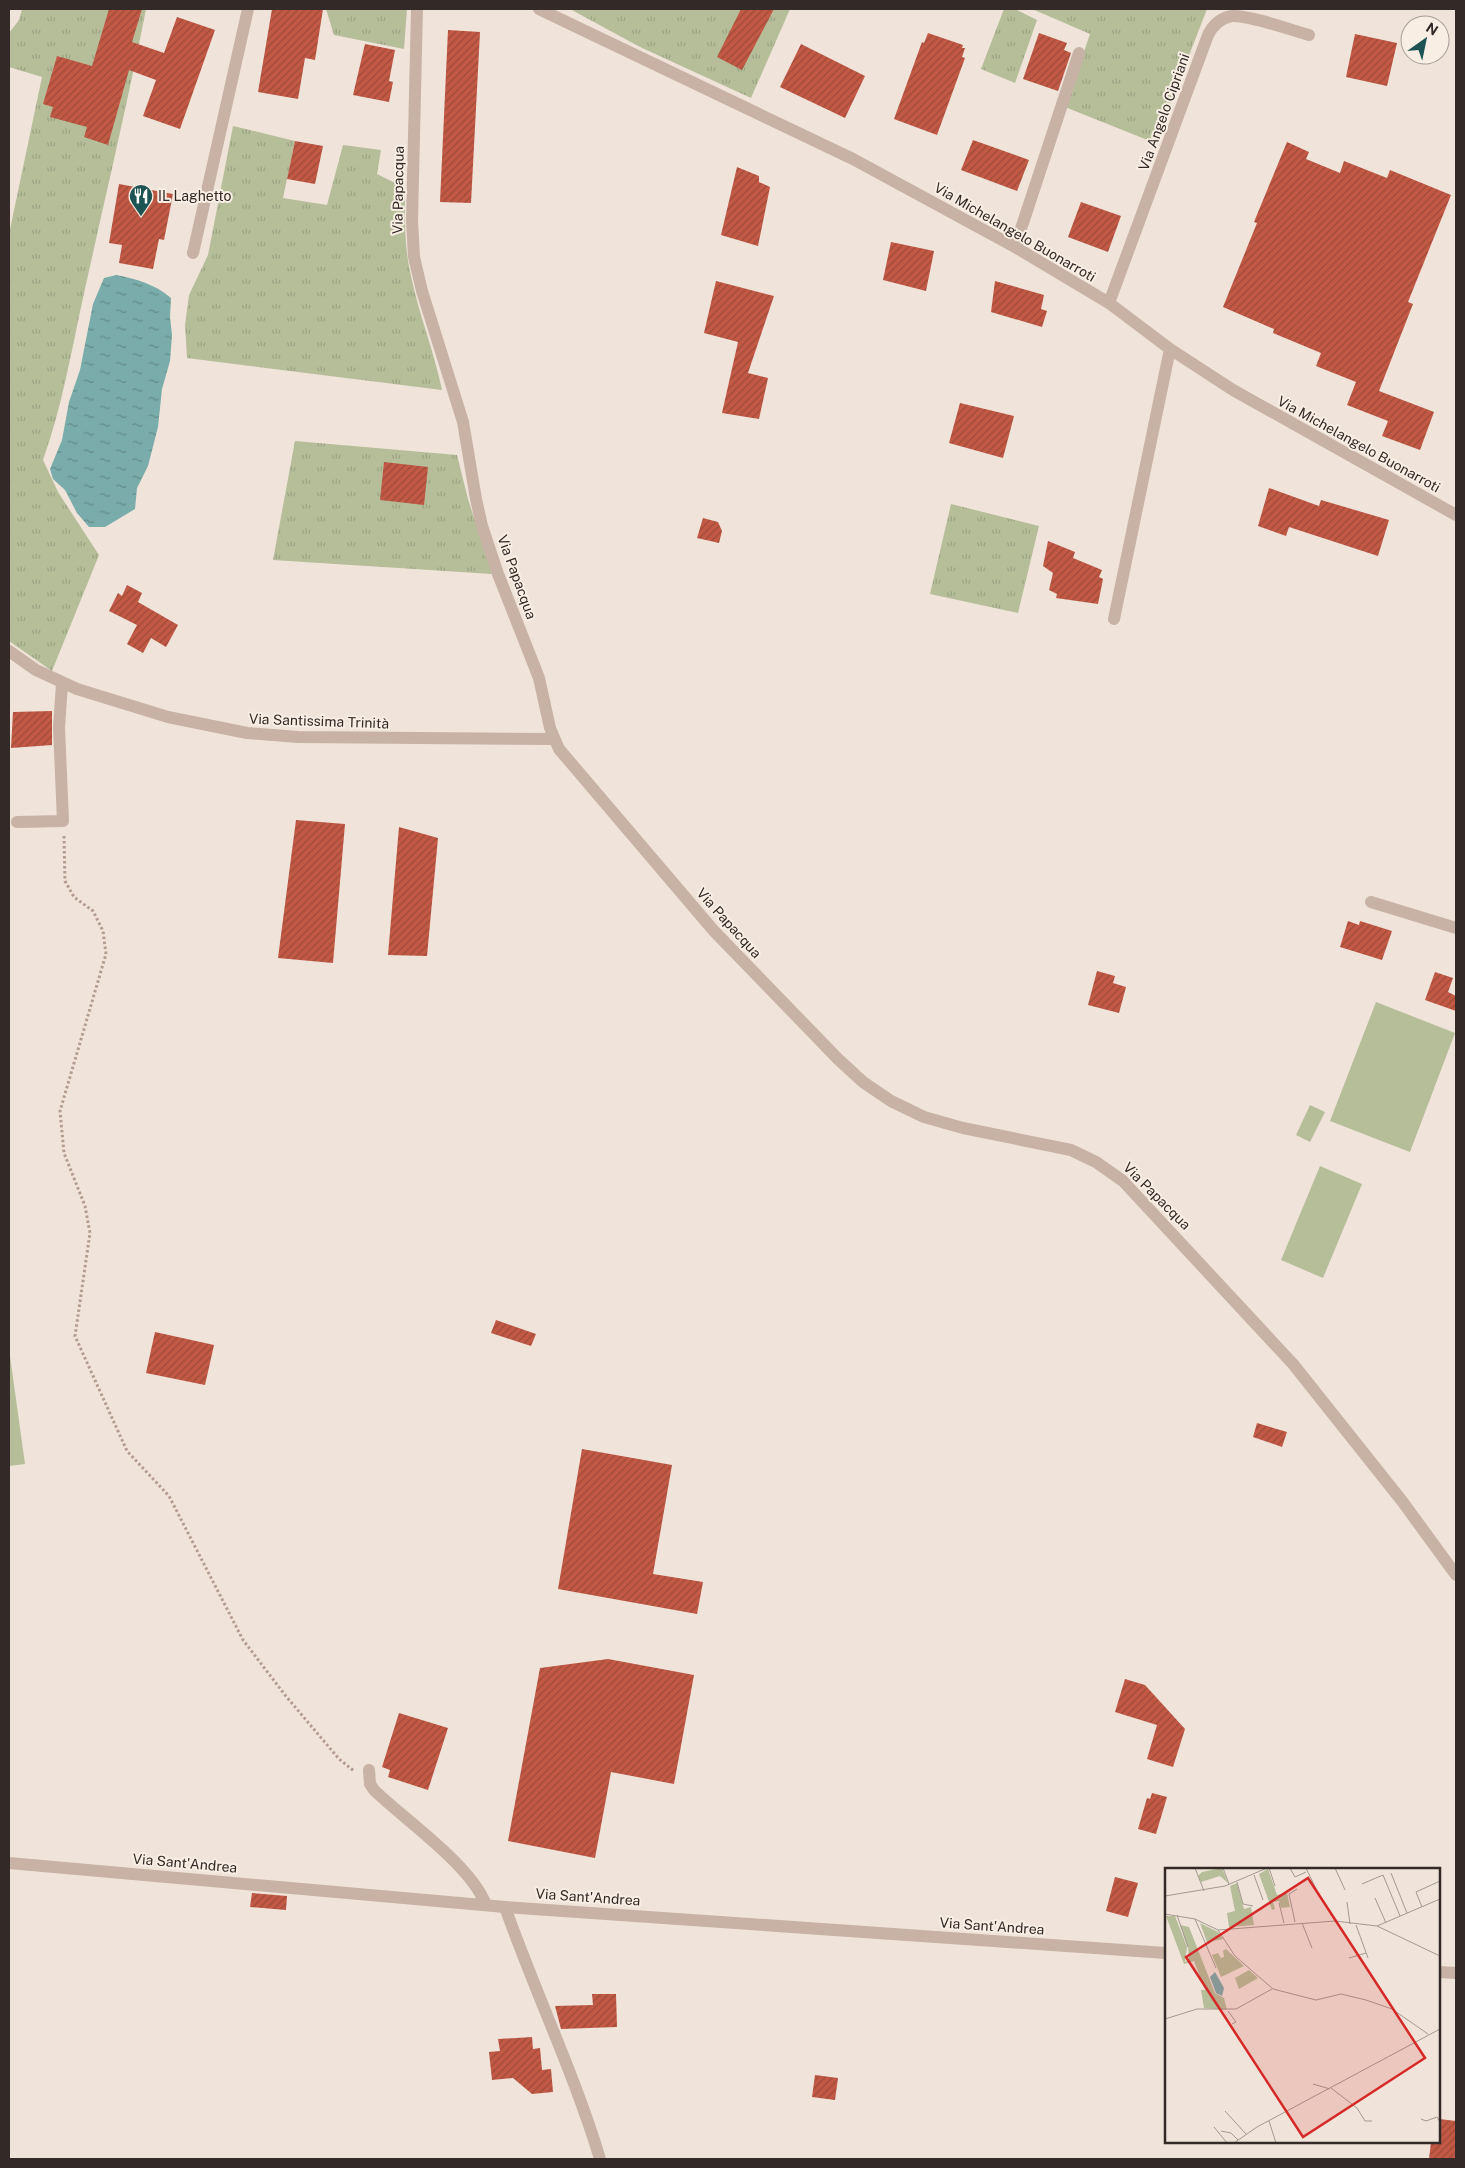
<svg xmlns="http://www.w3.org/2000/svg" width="1465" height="2168" viewBox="0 0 1465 2168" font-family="'Public Sans',sans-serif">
<defs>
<pattern id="grass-tufts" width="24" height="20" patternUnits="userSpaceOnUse" patternTransform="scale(1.25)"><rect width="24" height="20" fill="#b5be99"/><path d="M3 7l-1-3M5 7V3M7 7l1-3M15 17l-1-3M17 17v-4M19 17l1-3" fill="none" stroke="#9ca384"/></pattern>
<pattern id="water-ripples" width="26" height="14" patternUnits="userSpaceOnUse" patternTransform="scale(1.25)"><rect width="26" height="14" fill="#79acaa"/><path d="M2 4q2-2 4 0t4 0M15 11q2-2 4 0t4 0" fill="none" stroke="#648c8a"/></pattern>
<pattern id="building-hatch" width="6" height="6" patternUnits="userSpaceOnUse" patternTransform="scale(1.25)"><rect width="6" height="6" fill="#c25945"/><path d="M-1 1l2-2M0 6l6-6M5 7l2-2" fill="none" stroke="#9e4a39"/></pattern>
</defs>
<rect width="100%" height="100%" fill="#f0e3d9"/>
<path fill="url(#grass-tufts)" d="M22 9H146C127 106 104 202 83 298 71 353 62 407 43 460L58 492 99 555 52 671 9 641V234L42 77 9 67V33L19 20Z
M326 9H407L404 49 334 35Z
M570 9H790L751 98 640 47Z
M1004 9H1015L1037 20 1015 83 981 69Z
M1032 9H1207L1155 143 1065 107 1090 34Z
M233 126 295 141 283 198 327 205 343 145 381 150 377 174 405 188C405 218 404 247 411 276 419 315 434 351 442 390L187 358 185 325 189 295 208 255Z
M295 441 457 455 468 499 492 574 273 560Z
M951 504 1039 526 1018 613 930 594Z"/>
<path fill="#b5be99" d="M1376 1002 1455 1033 1410 1152 1330 1121Z
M1310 1105 1325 1112 1310 1142 1296 1135Z
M1320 1166 1362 1184 1323 1278 1281 1260Z
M9 1356H10L25 1464 9 1466Z"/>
<path fill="url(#water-ripples)" d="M116 275C136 279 155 284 171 298L170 317 172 335 170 361 162 389 158 427 148 466 137 488 135 509 105 527H89L77 513 65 490 53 479 50 469 62 440 69 402 80 370 93 304 104 278Z"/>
<path fill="url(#building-hatch)" d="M109 9H142L132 42 164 53 177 17 215 30 180 129 143 116 156 80 129 70 108 145 84 137 87 127 50 117 53 107 43 104 57 56 92 66Z
M272 9H323L315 60 305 58 298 99 258 92Z
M741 9H774L742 70 717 57Z
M448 30 480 32 471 203 440 202Z
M928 33 963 45 962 48H965L962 57 965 58 937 135 894 119 922 42 924 43Z
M1039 33 1067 43 1064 50 1071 53 1058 91 1023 79Z
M1355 34 1397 43 1387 86 1346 77Z
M365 44 395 50 389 81 393 82 389 102 353 95Z
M801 44 865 76 845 118 780 87Z
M973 140 1029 160 1017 191 961 170Z
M295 141 323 146 315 184 287 179Z
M1287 142 1309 152 1306 159 1340 173 1344 161 1387 178 1390 170 1451 195 1408 302 1413 304 1379 391 1434 412 1420 450 1382 436 1388 421 1347 405 1356 382 1316 366 1321 353 1273 333 1274 329 1223 307 1257 223 1254 222Z
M737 167 759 176V182L770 187 758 246 721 235Z
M119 184 173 194 164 240 159 239 153 269 119 263 122 245 109 243Z
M1081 202 1121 216 1108 252 1068 237Z
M891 242 934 251 926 291 883 280Z
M716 281 774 296 748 373 768 378 759 419 722 413 738 342 704 333Z
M995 281 1044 295 1041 309 1047 311 1042 327 991 312Z
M960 403 1014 416 1003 458 949 443Z
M384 462 428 467 424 505 380 500Z
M1269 488 1319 506 1321 500 1389 520 1378 556 1289 527 1286 536 1258 526Z
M703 518 718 522 722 531 719 543 697 538Z
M1048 541 1075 552 1073 558 1102 570 1099 577 1103 579 1098 604 1056 598 1057 594 1049 590 1053 573 1043 566Z
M127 585 142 593 138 602 178 625 166 647 151 638 143 653 127 644 137 625 109 611 118 593 122 596Z
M52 711V745L11 748 13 712Z
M296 820 345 824 333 963 278 958Z
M399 827 438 838 427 956 388 955Z
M1348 921 1359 925 1360 921 1392 931 1382 960 1340 947Z
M1097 971 1115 976 1113 983 1126 987 1119 1013 1088 1005Z
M1435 972 1453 978 1448 992 1456 996V1011L1425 1000Z
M496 1320 536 1334 531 1346 491 1333Z
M155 1332 214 1345 205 1385 146 1373Z
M1257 1423 1287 1432 1282 1447 1253 1437Z
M582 1449 672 1465 653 1574 703 1582 697 1614 558 1589Z
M608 1659 694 1675 674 1784 611 1772 595 1858 508 1841 540 1668Z
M1125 1679 1145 1685 1185 1729 1173 1767 1147 1759 1157 1725 1115 1712Z
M399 1713 448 1728 428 1790 388 1777 390 1770 382 1767Z
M1152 1793 1167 1797 1156 1834 1138 1829 1147 1798 1150 1799Z
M1115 1877 1138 1883 1128 1917 1106 1911Z
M252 1893 287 1896 286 1910 250 1907Z
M592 1994H616L617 2027 561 2029 555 2006 593 2005Z
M532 2037 533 2049 540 2048 542 2070 551 2069 553 2092 532 2094 513 2078 492 2080 489 2052 500 2051 498 2039Z
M815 2075 838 2078 835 2100 812 2097Z
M1439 2119 1456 2121V2159H1429L1431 2142H1439Z"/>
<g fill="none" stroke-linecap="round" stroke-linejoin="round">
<path stroke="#b39c8f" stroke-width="3" stroke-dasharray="2.5 2.5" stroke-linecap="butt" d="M64 836 65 881 74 897 93 911 103 931 106 954 60 1111 64 1153 85 1206 90 1233 75 1336 127 1451 169 1496 243 1640 285 1695 339 1759 354 1771"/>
<path stroke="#c7b2a5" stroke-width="12" d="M417 9 412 220 414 257 422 291 463 422 476 499 482 526 498 574 539 678 550 728 559 749 714 931 838 1059 863 1082 891 1101 924 1117 963 1128 1071 1150 1096 1162 1123 1181 1293 1364 1402 1501 1456 1575
M539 9 853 159 1015 247 1109 303 1170 349 1233 390 1456 515
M1015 247 1079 53
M193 253 248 9
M1109 303 1208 35C1213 25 1220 18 1232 16 1249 15 1291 30 1309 35
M1114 619 1170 349
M9 651 36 670 77 689 168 717 247 733 298 737 553 739
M17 822 63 821 59 727 62 684
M1371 902 1456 928
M369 1770 370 1784 374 1790C406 1821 471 1865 486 1905
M9 1863 505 1907 1166 1953
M505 1907C535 1992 574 2073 600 2159
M1439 1972 1456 1973"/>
</g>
<defs>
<g id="restaurant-pin" transform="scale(1.25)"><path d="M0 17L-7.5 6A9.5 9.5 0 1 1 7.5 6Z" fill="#1d5353" stroke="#f8eee4"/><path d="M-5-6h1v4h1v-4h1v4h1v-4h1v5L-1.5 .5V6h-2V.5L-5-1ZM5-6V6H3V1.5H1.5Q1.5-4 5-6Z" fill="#fff"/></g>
</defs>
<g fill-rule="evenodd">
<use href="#restaurant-pin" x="141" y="196"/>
</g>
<g text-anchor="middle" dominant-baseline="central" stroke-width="4" stroke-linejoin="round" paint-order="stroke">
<g font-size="14" fill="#332926" stroke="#f8eee4">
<text transform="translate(1164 112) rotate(-70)">Via Angelo Cipriani</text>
<text transform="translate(398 190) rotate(-89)">Via Papacqua</text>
<text transform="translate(1015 232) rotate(30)">Via Michelangelo Buonarroti</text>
<text transform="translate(1359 444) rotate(29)">Via Michelangelo Buonarroti</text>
<text transform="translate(517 577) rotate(70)">Via Papacqua</text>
<text transform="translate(319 721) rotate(2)">Via Santissima Trinità</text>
<text transform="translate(729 923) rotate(48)">Via Papacqua</text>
<text transform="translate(1157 1196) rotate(45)">Via Papacqua</text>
<text transform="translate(185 1863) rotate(5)">Via Sant'Andrea</text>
<text transform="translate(588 1897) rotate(4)">Via Sant'Andrea</text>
<text transform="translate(992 1926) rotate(4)">Via Sant'Andrea</text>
</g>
<g font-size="14" fill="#332926" stroke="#f8eee4" text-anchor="start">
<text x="158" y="196">IL Laghetto</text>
</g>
</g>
<g transform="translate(1165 1868)">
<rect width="275" height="275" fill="#f0e3d9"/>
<path d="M57 0 63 15 55 8 36 14 33 8 37 4ZM103 1 112 27 122 25 125 39 116 40 114 33 108 34 110 41 107 42 94 6ZM72 15 79 41 86 39 89 57 64 59 62 45 70 43 65 18ZM1 48H10L22 79 20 94 24 92 23 79 15 57 24 59 50 125 59 130 62 142 39 140 36 122H40L29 93 19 96ZM35 55 53 64 58 71 42 74ZM61 81 79 98 56 109 47 87 53 85 56 90 59 89 58 83ZM84 102 93 110 74 121 70 110Z" fill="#b5be99"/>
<path d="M50 104 59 120 57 128 51 125 45 109Z" fill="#79acaa"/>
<path fill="none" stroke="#a49991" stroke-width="1" d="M30 0 39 23M58 0 64 16M104 0 110 18M125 0 130 9 141 4M141 0 153 25M170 0 180 22M226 5 242 45M89 7 98 32M72 14 78 36 88 38M197 16 218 7 235 48M0 28 60 18 102 0M210 30 221 55M182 34 185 56M114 35 119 55M257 39 251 24 275 13M0 46 30 51 53 62 170 53 212 58 275 88M12 47 23 79M30 51 51 100M130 54 124 26 132 21M137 55 147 80M191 57 203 90M212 58 275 31M53 62 70 88 108 121 151 132 176 126 201 132 227 141 263 166M184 90 201 85M63 143 71 154 67 156M0 151 32 141H71L107 121M148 216 165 221M166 220 192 240 200 253H207M60 243 81 266M256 251 261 253 272 249 275 254M104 253 111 275M49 259 62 275M56 263 66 265 73 272M69 275 92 259 275 161"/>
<path fill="#d62828" fill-opacity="0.15" stroke="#d62828" stroke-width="2.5" d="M143 10 260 190 138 269 21 89Z"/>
<rect width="275" height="275" fill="none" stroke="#332926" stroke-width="2.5"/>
</g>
<rect width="1465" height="2168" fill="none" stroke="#332926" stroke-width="20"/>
<g transform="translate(1425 40) rotate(33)"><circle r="24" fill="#f8eee4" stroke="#a99f98"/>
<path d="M0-4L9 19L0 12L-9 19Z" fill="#1d5353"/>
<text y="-8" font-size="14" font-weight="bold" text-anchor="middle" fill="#332926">N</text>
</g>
</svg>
